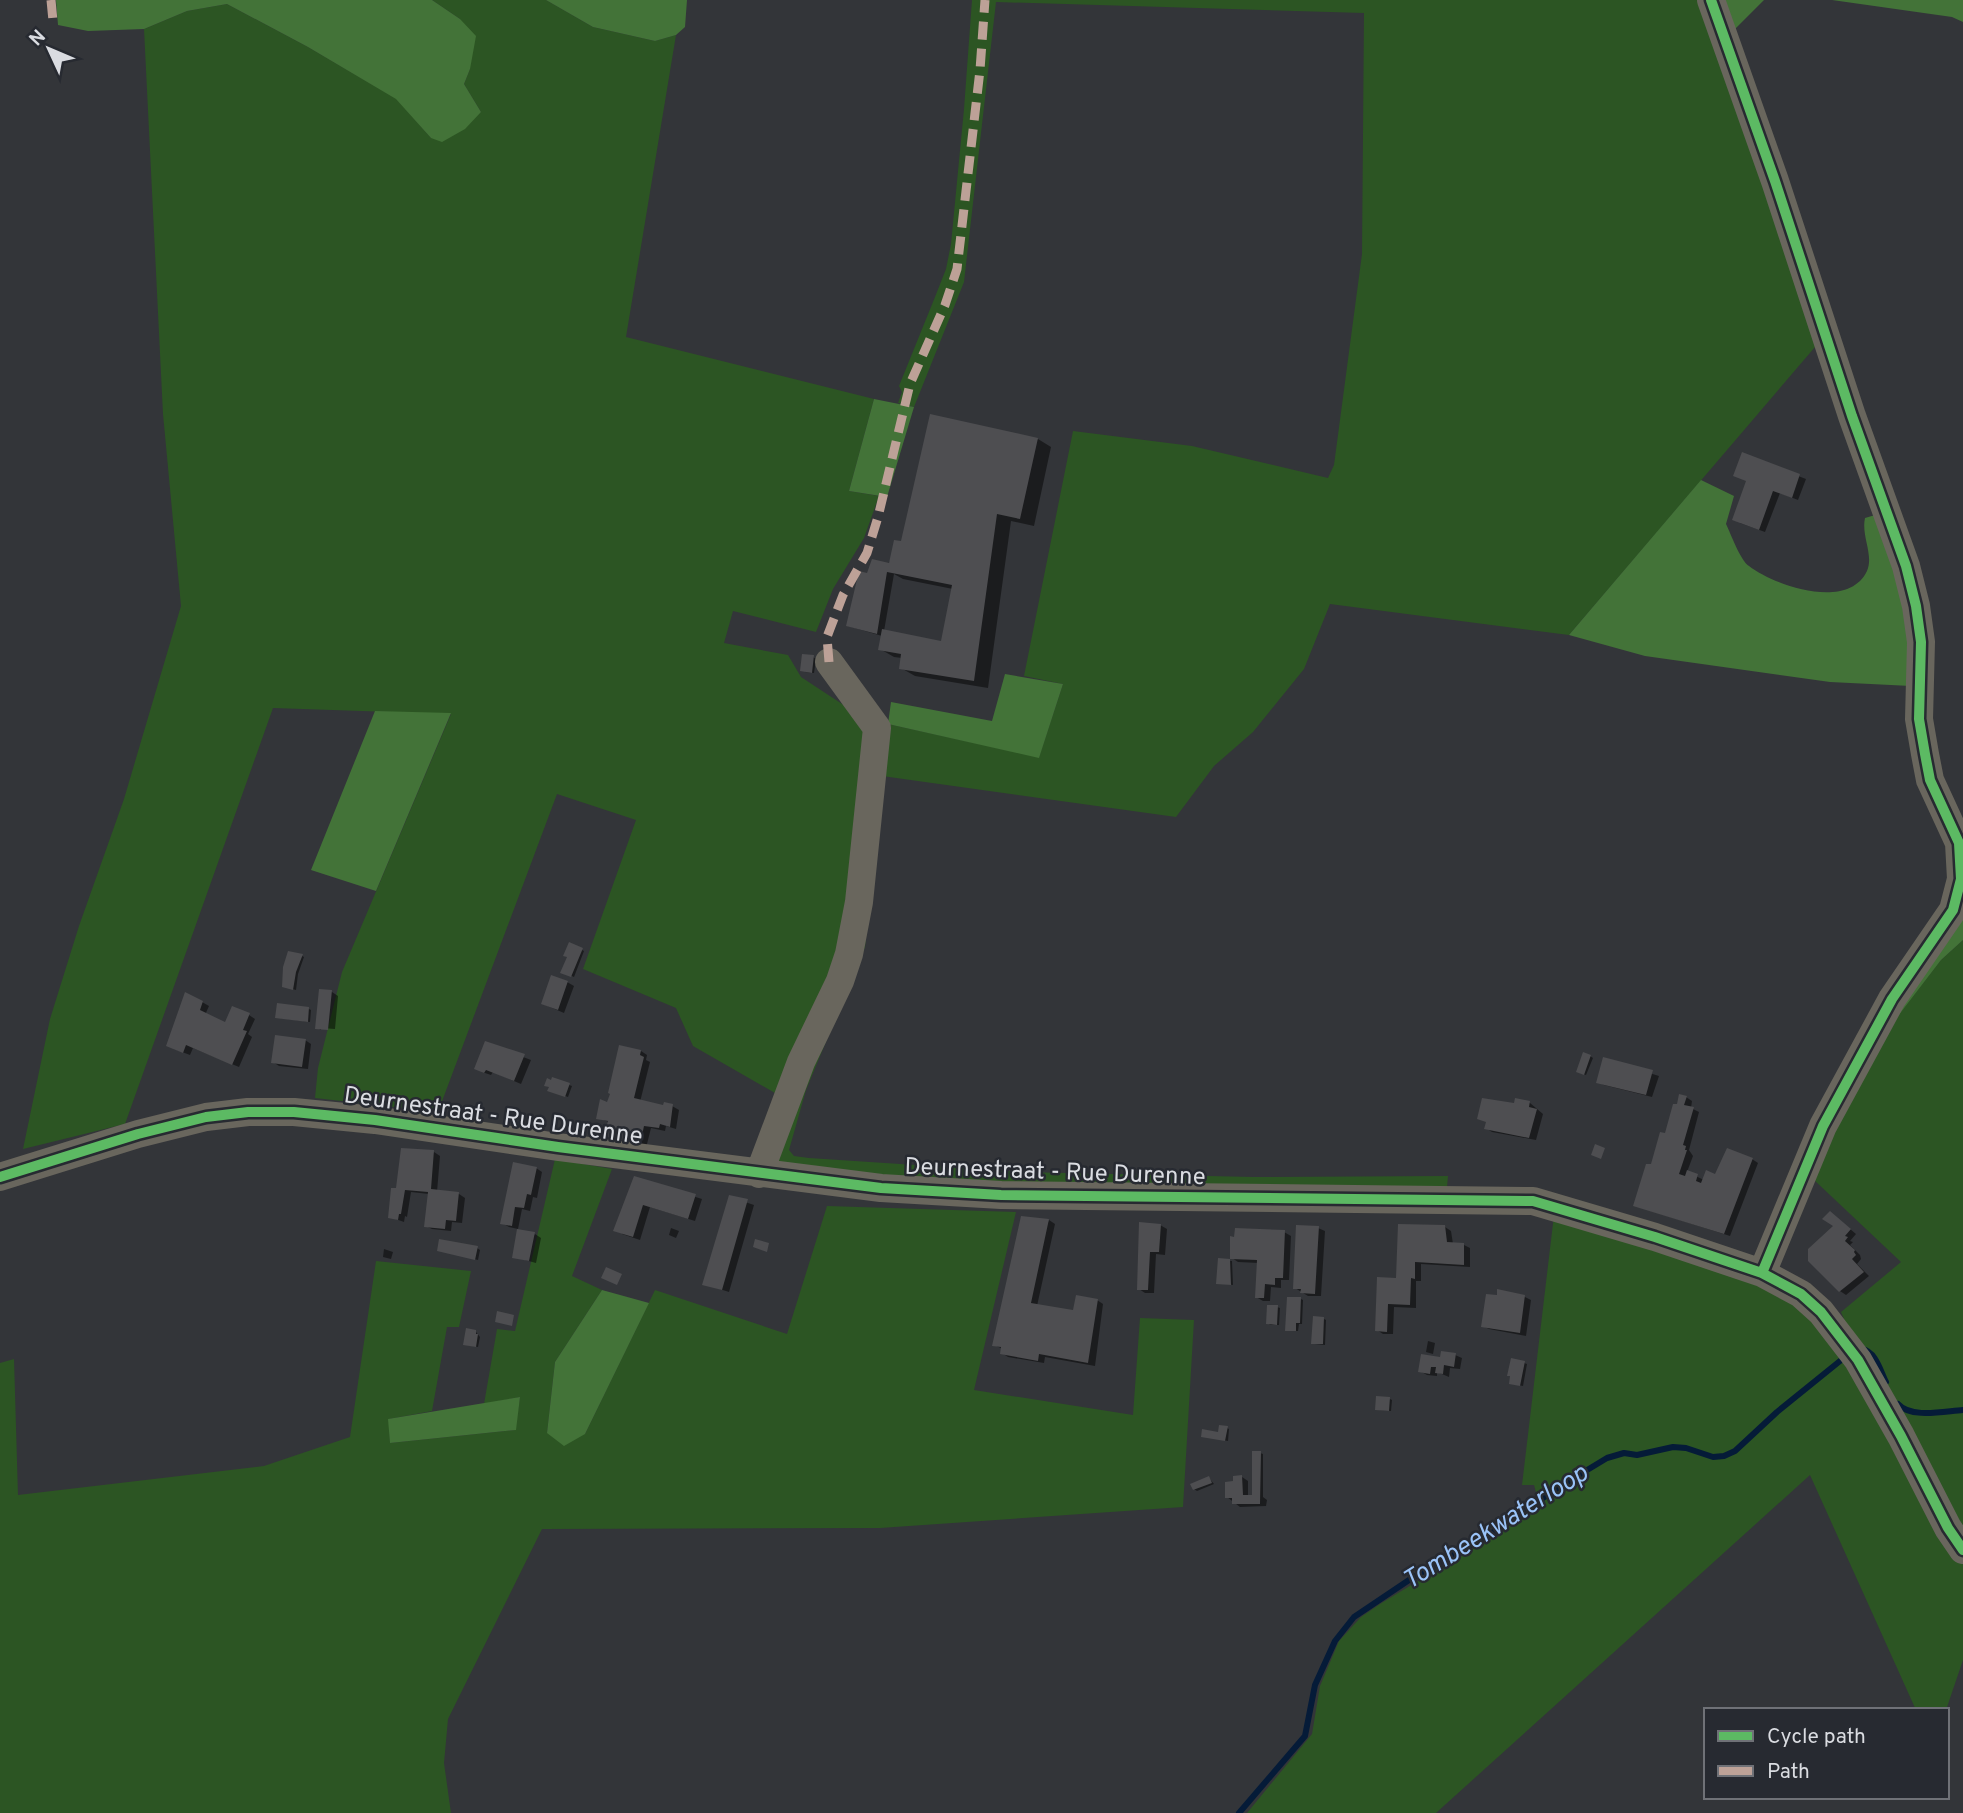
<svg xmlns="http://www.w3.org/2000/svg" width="1963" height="1813" viewBox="0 0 1963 1813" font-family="Overpass,sans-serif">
<rect width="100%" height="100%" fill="#333539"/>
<path fill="#2c5523" d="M432 0H546L593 27 655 41 676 35 626 337 874 399 849 491 879 496 864 538 833 589 816 632 733 611 724 643 788 655 801 677 868 721 839 955 775 1093 693 1046 676 1008 583 969 636 820 557 794 438 1112 315 1098 318 1068 342 972 451 714 273 708 125 1124 23 1149 50 1019 79 926 124 799 181 606 163 414 144 29 187 11 227 4 308 47 397 99 431 138 481 112 464 84 470 69 460 19Z
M972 0H1700L1821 340 1569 635 1330 604 1304 669 1253 732 1214 766 1176 817 882 776 865 947 806 1090 789 1150 794 1156 809 1158 1020 1172 1254 1177 1448 1176 1447 1187 1125 1189 861 1176 777 1162 839 994 888 724 1039 757 1063 684 1024 676 1073 431 1192 446 1328 478 1334 465 1362 254 1364 13 996 2 964 282 914 407 898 403 902 392 899 386 935 297 946 269 951 244 964 109Z
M1963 940V1540L1851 1335 1841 1312 1901 1262 1813 1179 1832 1128 1898 1015 1941 960Z
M555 1159 612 1169 572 1276 602 1290 555 1362 547 1433 585 1434 655 1290 787 1334 827 1206 1016 1212 974 1390 1133 1415 1140 1318 1194 1320 1183 1507 880 1528 542 1529 448 1719 444 1763 451 1813H0V1363L14 1359 18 1495 264 1466 350 1437 376 1261 471 1271 459 1327H447L432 1411 389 1419 390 1443 515 1430 520 1397 484 1404 497 1329 515 1331Z
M1554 1215 1778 1289 1833 1337 1963 1559V1660L1946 1710H1916L1810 1475 1436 1813H1247L1312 1734 1320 1686 1339 1641 1361 1617 1380 1604 1540 1507 1534 1485H1522Z"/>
<path fill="#437338" d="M56 0H432L460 19 476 36 470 69 464 84 481 112 465 129 442 142 431 138 396 99 308 47 227 4 187 11 144 29 88 31 58 25Z
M546 0H687L685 27 676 35 655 41 593 27Z
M1722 0H1764L1734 30Z
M1832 0H1963V22L1952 17Z
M874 399 914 407 887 497 849 491Z
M1701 480 1734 496 1726 524C1731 534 1740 560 1749 566 1775 586 1848 611 1867 571 1874 555 1861 536 1865 518L1882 513 1909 600 1911 686 1830 682 1645 656 1569 635Z
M1005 674 1063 684 1039 758 888 724 891 702 992 721Z
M375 711 451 713 376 891 311 870Z
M1963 900V940L1941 960 1898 1016Z
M602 1290 649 1303 585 1434 564 1446 547 1433 555 1362Z
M520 1397 516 1430 390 1443 388 1419Z"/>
<path fill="#0007" fill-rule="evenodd" d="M1038 439 1051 447 1034 526 1011 521 988 688 915 676 901 668 902 658 894 657 880 649 882 636 848 626 868 576 888 564 903 543ZM894 574 903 579 953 589 942 643 884 631Z
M1743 455 1806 479 1798 500 1780 493 1765 532 1740 523 1748 482Z
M813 657 816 659 814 673 805 672Z
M570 944 584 951 574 977 563 972 569 957Z
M302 956 304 957 298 974 296 990 286 987Z
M567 982 574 986 564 1013 543 1004Z
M321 991 332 992 338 996 335 1029 321 1028V1030L317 1028Z
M202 1002 209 1006 205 1015 226 1024 249 1015 255 1019 248 1034 252 1037 239 1067 193 1048 190 1055 174 1049Z
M309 1009 311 1010 310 1022 280 1018Z
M305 1040 311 1044 308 1069 279 1066 273 1062Z
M486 1043 531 1060 521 1084 493 1072 491 1075 482 1072Z
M641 1051 647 1055 646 1060 650 1062 640 1102 665 1107 672 1106 679 1110 676 1129 666 1126 665 1131 651 1128 646 1148 606 1135 609 1122 598 1118Z
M1590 1056 1593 1058 1586 1075 1580 1073Z
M1604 1059 1659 1076 1652 1097 1604 1085 1598 1082Z
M569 1085 572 1086 568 1097 552 1091Z
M1686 1097 1692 1101 1691 1108 1699 1112 1689 1150 1693 1156 1687 1172 1704 1180 1752 1159 1758 1163 1730 1236 1642 1208 1653 1166Z
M1517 1100 1530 1103 1543 1114 1536 1140 1492 1132 1486 1128 1488 1123 1515 1105Z
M434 1152 440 1156 437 1192 459 1194 465 1198 462 1223 452 1222 451 1231 432 1229 426 1226 429 1194 411 1192 407 1217 405 1216 404 1222 390 1217 398 1190Z
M536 1168 542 1172 537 1198 533 1197 530 1211 522 1209 518 1229 509 1227 502 1223Z
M635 1178 702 1199 695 1221 650 1207 640 1240 622 1234Z
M730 1197 754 1205 729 1292 704 1284Z
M1831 1213 1856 1234 1850 1241 1853 1242 1850 1245 1860 1255 1861 1259 1857 1264 1869 1276 1846 1295 1840 1291 1836 1226Z
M1049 1220 1055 1224 1037 1306 1075 1312 1097 1300 1103 1304 1095 1366 1045 1357 1044 1363 1008 1357 1002 1353 1003 1349 994 1345Z
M1141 1224 1160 1225 1167 1229 1165 1255 1156 1254 1154 1293H1145L1139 1289Z
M1445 1227 1451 1231 1453 1244 1464 1245 1470 1248V1267L1421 1264V1281H1416V1308L1394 1307 1393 1334H1383L1377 1330 1398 1279Z
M671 1228 679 1231 676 1238 669 1235Z
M1318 1228 1325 1231 1321 1296H1308L1295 1288Z
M1284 1232 1291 1236 1289 1280H1281V1288L1271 1287 1270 1301H1263L1256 1297 1259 1263 1238 1262 1232 1258Z
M535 1234 541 1238 536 1263 514 1257Z
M477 1248 480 1250 478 1260 463 1256Z
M384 1249 393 1252 391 1259 383 1257Z
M1219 1260 1232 1261 1233 1285 1218 1283Z
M1525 1297 1531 1300 1526 1336 1489 1329 1483 1326Z
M1301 1299 1303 1300 1302 1324H1299L1298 1331H1290L1287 1330Z
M1277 1307 1280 1308 1279 1325H1270L1268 1323Z
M1324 1319 1326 1320 1325 1345 1315 1344 1313 1343Z
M476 1332 480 1337 478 1347 467 1345Z
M1428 1341 1435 1343 1433 1354 1426 1352Z
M1455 1355 1462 1358 1460 1369 1450 1368 1449 1377 1437 1372V1376L1427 1375 1420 1371 1441 1359Z
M1524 1363 1527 1364 1523 1386 1513 1384Z
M1390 1399 1392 1400 1391 1411 1379 1410Z
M1227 1428 1229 1429 1228 1441 1203 1436 1219 1434Z
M1260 1453 1263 1454V1497L1267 1500 1266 1506 1240 1507 1227 1497 1235 1483 1242 1477 1248 1481V1496H1258Z
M1209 1478 1214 1484 1197 1491 1194 1489Z"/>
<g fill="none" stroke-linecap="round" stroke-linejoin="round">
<path stroke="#051b38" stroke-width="6" d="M1862 1349C1876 1352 1880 1370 1886 1382
M1898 1404C1911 1419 1945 1411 1963 1410
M1239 1813 1305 1736 1315 1685 1335 1641 1354 1617 1412 1578 1489 1535 1559 1487 1607 1458 1624 1453 1637 1455 1673 1447 1686 1448 1713 1457 1724 1456 1735 1451 1777 1412 1840 1361"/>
</g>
<path fill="#4e4e51" d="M930 414 1038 438 1020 519 997 514 974 681 899 669 901 654 878 650 882 629 941 641 952 585 887 572 877 634 846 626 859 571 867 573 872 559 889 563 894 540 901 541Z
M1742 452 1800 474 1792 498 1773 491 1759 530 1732 520 1746 481 1733 476Z
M802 654 814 655 812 673 800 671Z
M569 942 583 948 571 977 560 973 567 957 563 956Z
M288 951 303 954 296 972 293 990 282 987 283 967Z
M551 975 568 981 558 1010 541 1004Z
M319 989 332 990 328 1030 315 1029Z
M185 992 203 1001 200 1010 225 1022 232 1006 250 1013 243 1030 247 1031 232 1065 186 1045 183 1053 166 1046Z
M277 1003 309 1007 308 1022 275 1018Z
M275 1035 306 1039 302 1067 271 1063Z
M485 1041 525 1054 514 1081 486 1070 484 1073 474 1069Z
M619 1045 641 1050 640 1055 644 1057 634 1098 663 1105 664 1102 673 1104 670 1127 660 1124 659 1128 644 1126 640 1145 604 1136 608 1121 596 1119 600 1099 607 1102 610 1094 608 1093Z
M1583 1052 1591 1055 1584 1075 1576 1072Z
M1603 1057 1653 1070 1646 1095 1596 1083Z
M552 1077 570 1083 565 1097 547 1091 549 1087 544 1086 547 1078 551 1080Z
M1679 1094 1687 1096 1684 1105 1694 1107 1683 1145 1686 1146 1685 1150H1687L1679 1174 1685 1176 1687 1170 1698 1174 1696 1181 1701 1183 1706 1170 1715 1174 1727 1148 1753 1158 1724 1234 1633 1206 1646 1164H1651L1660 1132 1665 1133 1673 1104H1677Z
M1482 1098 1514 1103 1515 1098 1530 1101 1529 1107 1537 1109 1529 1138 1484 1129 1486 1122 1477 1119Z
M1595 1144 1605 1148 1601 1159 1591 1155Z
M401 1148 434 1150 431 1189 459 1192 456 1221 446 1220 445 1229 424 1227 428 1192 405 1190 401 1214H399L398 1220 388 1218 391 1188H396Z
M513 1162 537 1167 531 1195 527 1194 524 1208 515 1207 512 1226 500 1224Z
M634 1176 696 1194 688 1219 643 1205 633 1237 613 1231Z
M729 1195 748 1199 722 1290 702 1285Z
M1830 1211 1851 1229 1845 1236 1848 1237 1845 1241 1855 1250 1854 1252 1856 1255 1852 1259 1864 1272 1839 1292 1808 1261V1249L1833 1226 1822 1219Z
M1021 1216 1049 1219 1031 1303 1073 1310 1076 1295 1098 1299 1088 1363 1039 1354 1038 1361 1000 1354 1001 1347 992 1346Z
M1139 1222 1161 1224 1159 1252H1150L1148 1290H1137Z
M1398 1224 1445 1225 1447 1242 1464 1243V1265L1415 1262V1279L1411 1278 1410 1305 1388 1304 1387 1332 1375 1331 1377 1277 1396 1278Z
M1296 1225 1319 1226 1315 1294 1300 1293 1301 1289H1293Z
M1235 1228 1285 1230 1283 1278H1275V1285L1265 1284 1264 1298H1255L1257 1260 1230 1259V1236L1234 1237Z
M517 1229 535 1232 529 1261 512 1258Z
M439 1239 478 1246 475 1260 437 1251Z
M755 1239 769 1243 767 1252 753 1247Z
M1218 1258 1230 1259 1231 1285 1216 1284Z
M606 1267 622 1274 617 1285 601 1278Z
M1497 1289 1525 1295 1520 1333 1481 1327 1486 1294 1497 1295Z
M1287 1297H1301L1300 1323H1296V1331H1285Z
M1267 1305H1278L1277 1325 1266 1324Z
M497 1311 514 1315 512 1326 495 1322Z
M1313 1316 1324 1317 1323 1344H1311Z
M466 1328 476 1330V1334H478L476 1347 463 1345Z
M1441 1351 1456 1353 1454 1367 1444 1365 1443 1374 1435 1373 1436 1367H1431L1430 1374 1418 1372 1421 1354 1440 1357Z
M1511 1358 1525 1361 1520 1386 1509 1384 1510 1376H1507Z
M1376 1396 1390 1397 1389 1411 1375 1410Z
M1219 1425 1228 1426 1225 1441 1201 1437 1202 1429 1218 1432Z
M1252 1451H1261L1260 1504H1232V1498H1225V1482L1233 1481V1476L1242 1475 1243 1495H1252Z
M1209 1476 1212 1483 1193 1490 1190 1484Z"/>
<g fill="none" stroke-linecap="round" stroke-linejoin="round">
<path stroke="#69665d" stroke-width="28" d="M1711 0 1775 181 1852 416 1906 566 1916 606 1921 642 1919 719 1925 754 1930 780 1959 843 1961 879 1953 910 1892 999 1823 1126 1762 1273
M759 1174 801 1062 840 981 849 954 859 902 877 728 829 662
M0 1177 138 1134 206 1117 248 1112H294L375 1120 558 1147 881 1188 1001 1195 1533 1201 1655 1237 1762 1273 1801 1294 1821 1312 1858 1360 1901 1436 1948 1528 1963 1550"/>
<path stroke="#bda197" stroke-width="9" stroke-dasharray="18 9" stroke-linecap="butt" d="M51 0 53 21
M829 662 827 637 830 629 843 595 867 553 878 517 910 384 945 305 957 269 980 70 985 0"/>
<g stroke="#272a31" stroke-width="15">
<path id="cycleway" d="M1711 0 1775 181 1852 416 1906 566 1916 606 1921 642 1919 719 1925 754 1930 780 1959 843 1961 879 1953 910 1892 999 1823 1126 1762 1273
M0 1177 138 1134 206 1117 248 1112H294L375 1120 558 1147 881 1188 1001 1195 1533 1201 1655 1237 1762 1273 1801 1294 1821 1312 1858 1360 1901 1436 1948 1528 1963 1550"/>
</g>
<use href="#cycleway" stroke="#5cba63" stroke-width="10"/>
</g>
<g text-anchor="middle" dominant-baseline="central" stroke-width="5" stroke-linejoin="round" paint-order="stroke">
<g font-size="24" fill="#dadce1" stroke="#272a31">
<text transform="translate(493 1117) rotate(8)">Deurnestraat - Rue Durenne</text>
<text transform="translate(1055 1173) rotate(2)">Deurnestraat - Rue Durenne</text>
</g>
<g font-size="26" font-style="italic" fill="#9ac3f8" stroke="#272a31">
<text transform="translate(1496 1528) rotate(-32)">Tombeekwaterloop</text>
</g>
</g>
<rect x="1704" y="1708" width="245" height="91" fill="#272a31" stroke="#6f7177" stroke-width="2"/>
<rect x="1718" y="1731" width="35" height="10" fill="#5cba63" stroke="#6f7177" stroke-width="2"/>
<text x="1767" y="1743" font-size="21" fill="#dadce1">Cycle path</text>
<rect x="1718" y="1766" width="35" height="10" fill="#bda197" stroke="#6f7177" stroke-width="2"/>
<text x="1767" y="1778" font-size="21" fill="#dadce1">Path</text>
<g transform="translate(49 49) rotate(314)" stroke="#272a31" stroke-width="5" paint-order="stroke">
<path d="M0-5L12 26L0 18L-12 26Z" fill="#dadce1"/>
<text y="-10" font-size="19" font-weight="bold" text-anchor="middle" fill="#dadce1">N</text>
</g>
</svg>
